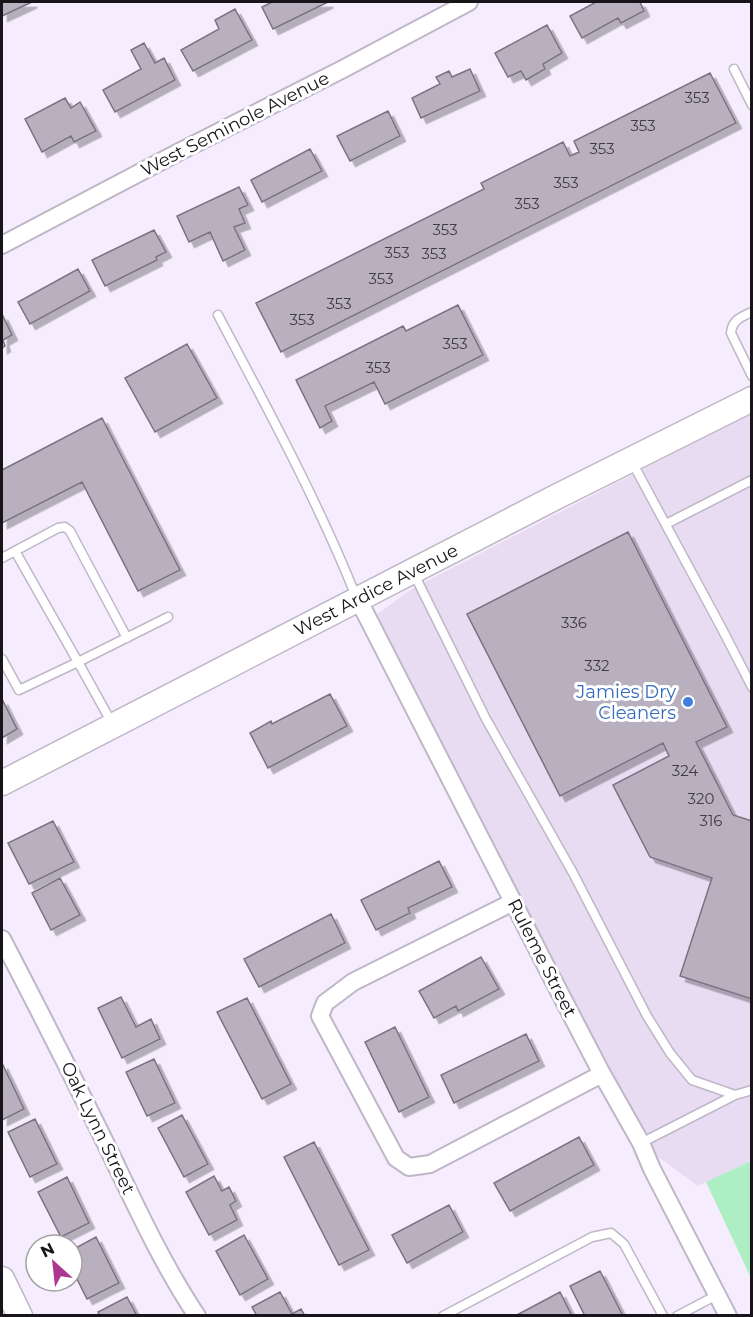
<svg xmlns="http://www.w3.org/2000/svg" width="753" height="1317" viewBox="0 0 753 1317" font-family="Montserrat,sans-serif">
<defs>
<filter id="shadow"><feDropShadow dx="5.5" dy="5.5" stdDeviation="0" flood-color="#0004"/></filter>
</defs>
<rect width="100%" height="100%" fill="#f5ecfd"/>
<path fill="#e7dcf2" d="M751 413V1161L698 1186 658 1157 367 622 410 590Z"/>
<path fill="#adefc2" d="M751 1161V1278L706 1182Z"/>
<path fill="#b8b0bf" stroke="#7a7281" stroke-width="1.5" filter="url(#shadow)" d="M2 2H32L2 16Z
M272 2H328L273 29 262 7Z
M596 2H640L644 11 621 23 618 18 582 38 570 16Z
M235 9 252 40 193 71 181 50 219 29 215 20Z
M547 25 562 53 543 64 545 69 526 80 521 71 508 77 495 53Z
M144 43 155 63 164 58 175 80 115 112 103 90 141 69 131 50Z
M470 69 480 91 421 118 412 98 440 84 436 77 449 71 452 77Z
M710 73 736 123 281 352 256 303 484 189 481 183 563 142 570 156 579 152 574 141Z
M65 98 71 108 80 102 96 131 74 142 71 136 42 152 25 119Z
M388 111 400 136 350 161 337 136Z
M310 149 322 171 262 202 251 180Z
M239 187 248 205 239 209 245 223 234 227 245 250 223 261 210 232 189 242 177 216Z
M154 230 166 252 156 257 157 260 105 286 92 260Z
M78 269 90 291 30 324 18 302Z
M458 305 483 355 385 404 374 382 325 406 332 421 320 428 296 380 403 326 406 331Z
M2 314 12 335 3 340 5 346 2 348Z
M187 344 217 398 155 432 125 378Z
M102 418 180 570 138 591 82 482 2 523V470Z
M628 532 727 727 696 742 733 815 752 821V999L680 976 712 878 650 857 613 785 669 756 663 743 560 796 467 614Z
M330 694 347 726 268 768 250 733 271 721 272 724Z
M2 699 17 729 2 738Z
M53 821 74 862 29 884 8 843Z
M439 861 452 887 408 908 410 913 376 930 361 900Z
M60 878 80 915 51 930 32 893Z
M331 914 345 943 259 987 244 959Z
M481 957 499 989 458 1011 456 1006 434 1018 419 991Z
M121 997 136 1027 151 1019 160 1039 122 1058 98 1008Z
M247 998 291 1084 262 1099 217 1012Z
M395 1027 429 1097 399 1112 365 1042Z
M526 1034 539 1061 454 1103 441 1075Z
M154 1059 175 1103 147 1116 126 1072Z
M2 1063 24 1109 2 1120Z
M182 1115 208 1164 184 1177 158 1128Z
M35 1119 57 1164 30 1177 8 1132Z
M579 1137 594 1165 510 1211 494 1183Z
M314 1142 369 1250 339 1265 284 1157Z
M214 1176 222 1191 229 1187 236 1201 230 1205 237 1220 209 1235 186 1192Z
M67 1177 89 1223 61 1237 38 1192Z
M449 1205 463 1232 407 1263 392 1235Z
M244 1235 268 1279 240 1295 216 1251Z
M96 1237 119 1283 87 1299 72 1269V1250Z
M600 1271 623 1316H585L570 1286Z
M280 1292 292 1314 301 1309 305 1316H257L252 1307Z
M560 1292 572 1316H515Z
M127 1297 137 1316H100L98 1312Z"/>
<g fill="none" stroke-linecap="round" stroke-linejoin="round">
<g stroke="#bfb7c7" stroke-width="11">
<path id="lane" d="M734 69 752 105
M752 312C741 317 732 320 731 333L752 376
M218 315C267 408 318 501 357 599
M632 462 721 627 752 687
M666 524 752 480
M15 551 78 662 168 617
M2 558 58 528 65 527 70 531 127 638
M414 574 486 719 573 873 647 1016 670 1053 692 1080 735 1095
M2 659 19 690 78 662 113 725
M641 1143 735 1095 752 1090
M443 1316 592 1237 611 1233 624 1244 663 1316
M677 1316 717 1295"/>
</g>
<g stroke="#bfb7c7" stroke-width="20">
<path id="street" d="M2 245 177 153 343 69 469 2
M358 599 551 976 602 1074 641 1143 652 1169 728 1316
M513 902 353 982 325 1003 320 1016 396 1158 409 1167 430 1164 602 1074
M2 939C36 1004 69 1069 101 1134 131 1195 159 1259 197 1316"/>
</g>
<g stroke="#bfb7c7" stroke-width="27">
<path id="secondary" d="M2 783 558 496 752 399
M2 1279 20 1316"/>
</g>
<use href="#lane" stroke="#fff" stroke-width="8"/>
<use href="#street" stroke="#fff" stroke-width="16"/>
<use href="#secondary" stroke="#fff" stroke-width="24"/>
</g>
<circle fill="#3f7fe0" stroke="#fff" stroke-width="2" cx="688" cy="702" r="6"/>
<g text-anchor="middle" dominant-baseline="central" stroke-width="6" stroke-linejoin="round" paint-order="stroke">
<g font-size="15" fill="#403c43">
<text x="697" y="97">353</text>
<text x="643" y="125">353</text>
<text x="602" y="148">353</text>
<text x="566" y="182">353</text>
<text x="527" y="203">353</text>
<text x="445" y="229">353</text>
<text x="397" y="252">353</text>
<text x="434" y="253">353</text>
<text x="381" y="278">353</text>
<text x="339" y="303">353</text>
<text x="302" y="319">353</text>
<text x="455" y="343">353</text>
<text x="378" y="367">353</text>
<text x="574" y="622">336</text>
<text x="597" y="665">332</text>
<text x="685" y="770">324</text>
<text x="701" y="798">320</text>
<text x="711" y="820">316</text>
</g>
<g font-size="18" fill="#18151a" stroke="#fff">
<text transform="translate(235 124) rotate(-27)">West Seminole Avenue</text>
<text transform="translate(376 590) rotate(-27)">West Ardice Avenue</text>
<text transform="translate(542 958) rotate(63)">Ruleme Street</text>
<text transform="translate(98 1128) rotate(64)">Oak Lynn Street</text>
</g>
<g font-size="18" fill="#366cbe" stroke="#fff" text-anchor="end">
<text x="676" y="692">Jamies Dry<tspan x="676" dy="21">Cleaners</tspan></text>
</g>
</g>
<rect width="753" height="1317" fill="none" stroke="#18151a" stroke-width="6"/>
<g transform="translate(54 1263) rotate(333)"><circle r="28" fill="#ffffff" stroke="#a3a1a3" stroke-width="1.5"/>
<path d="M0-4.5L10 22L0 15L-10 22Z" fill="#ab378f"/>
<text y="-9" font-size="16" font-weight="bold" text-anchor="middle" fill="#18151a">N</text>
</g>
</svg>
